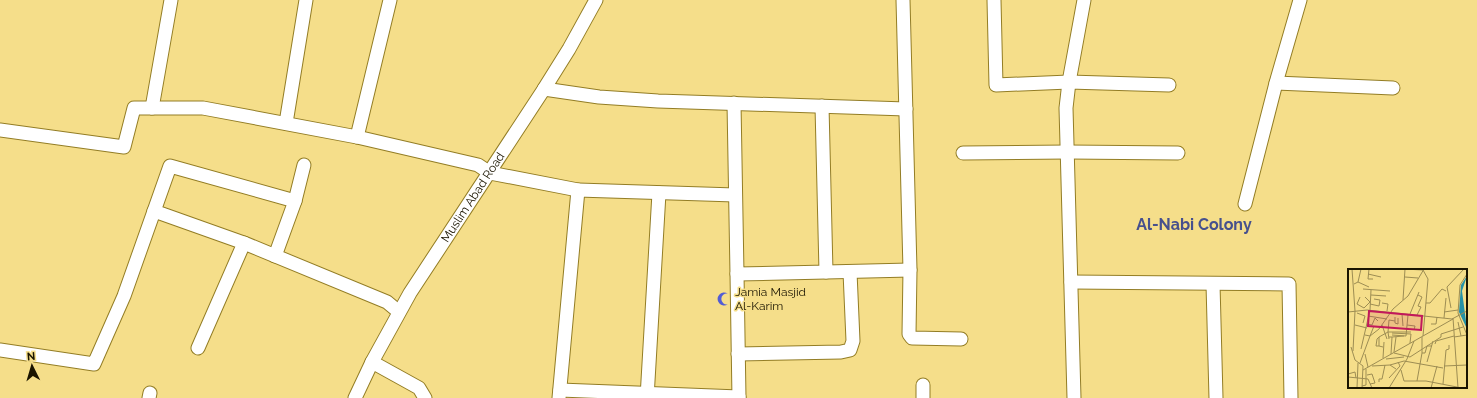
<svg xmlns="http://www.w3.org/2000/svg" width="1477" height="398" viewBox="0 0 1477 398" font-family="Raleway,sans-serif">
<rect width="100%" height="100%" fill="#f5de8a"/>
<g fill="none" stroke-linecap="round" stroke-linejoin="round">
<g stroke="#937d25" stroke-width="15">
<g id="minor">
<path d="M903 0 910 270 909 334 912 338 961 339"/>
<path d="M994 0 996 85 1069 82 1169 85"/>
<path d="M1276 83 1393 88"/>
<path d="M544 89 599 97 658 101 906 109"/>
<path d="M734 103 737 274 826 272 822 106"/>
<path d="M152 108 171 0"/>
<path d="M286 123 306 0"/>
<path d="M0 130 124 147 134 108H203L357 137 478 165 490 173 578 190"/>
<path d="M357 137 390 0"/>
<path d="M963 153 1068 152 1178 153"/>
<path d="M295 201 304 165"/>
<path d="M1245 204 1276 83 1300 0"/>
<path d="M154 211 244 243 387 302 399 312"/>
<path d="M826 272 910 270"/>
<path d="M737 274 739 398"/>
<path d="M1071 282 1289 284 1291 398"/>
<path d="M1213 284 1216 398"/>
<path d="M198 348 244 243"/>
<path d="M0 350 94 364 124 296 170 166 295 201 275 256"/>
<path d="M738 354 841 352 850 350 853 341 850 272"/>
<path d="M372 362 419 388 425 398"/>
<path d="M923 385V398"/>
<path d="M560 390 739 397"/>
<path d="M149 398 150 393"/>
<path id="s1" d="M355 398 372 362 410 293 544 89 569 49 596 0"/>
<path d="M559 398 578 190 735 195"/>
<path d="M647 398 659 193"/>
<path d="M1074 398 1066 108 1069 82 1084 0"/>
</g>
</g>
<use href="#minor" stroke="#fff" stroke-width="13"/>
</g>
<defs>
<g id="mosque-bare" transform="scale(1.08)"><path d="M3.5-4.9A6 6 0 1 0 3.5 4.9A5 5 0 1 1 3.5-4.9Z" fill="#535dd4" stroke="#f5de8a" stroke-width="2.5" paint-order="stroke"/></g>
</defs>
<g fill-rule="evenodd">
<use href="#mosque-bare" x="724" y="299"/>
</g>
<g text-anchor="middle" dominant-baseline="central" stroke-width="3" stroke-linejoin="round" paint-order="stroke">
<g font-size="12" fill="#1a1400" stroke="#f5de8a">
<text stroke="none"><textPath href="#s1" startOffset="233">Muslim Abad Road</textPath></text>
</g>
<g font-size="12" fill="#1a1400" stroke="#f5de8a" text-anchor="start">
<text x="735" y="292">Jamia Masjid<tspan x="735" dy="14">Al-Karim</tspan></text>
</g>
<g font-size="16" font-weight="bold" fill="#46508d" stroke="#f5de8a">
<text x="1194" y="224">Al-Nabi Colony</text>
</g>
</g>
<g transform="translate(1348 269)">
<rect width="119" height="119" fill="#f5de8a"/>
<path d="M119 7 114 22 119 60 111 43 113 16Z" fill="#2591a7"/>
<path fill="none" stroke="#9d8d53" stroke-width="1" d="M4 0 7 42M21 0 20 10H25M56 0 75 1 80 10 75 67M20 5 33 8M119 5 112 16 110 44 119 66M57 8 70 9M10 13 21 18M6 15 10 13 13 0M15 20 42 22M23 26 38 27M12 28 9 35 16 39 22 33 17 28M55 31 57 0M34 34 40 35 39 42M78 34H82L94 20 98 22M22 35 31 37 32 31 26 30M103 39 99 18 116 0M0 43 19 41 104 50 119 42M96 43 110 41M9 44 17 47 15 54M54 45 55 57M62 45 71 23M69 46 73 38 70 37 74 28 70 26M20 47 39 50M47 48V54L50 55V49M96 49 98 29M105 49 110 119M47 52 41 51 40 63H63M110 53 113 67M19 55 24 56 27 49 30 52M83 55H88L89 48M7 56 19 59M34 56 39 70M59 56 67 57 66 61M44 64 63 65 62 74M17 66 22 67 26 57M44 66 58 67 60 46M41 68H44L43 85M44 68 56 67M106 68 119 66M87 75 88 72 106 67M31 77H28L29 70 31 68M3 78 7 91 15 97 14 119M35 78 31 77V68L40 63 41 70M13 80 22 41 23 21M5 82 7 42M46 83 48 68M46 84 62 88 93 68V65L115 58M74 84H77L79 77H84M17 85 20 98M35 89 36 73M38 90 56 88M79 93 85 72M12 94 22 67 31 60 45 40 60 27 76 0M42 96 56 92 95 99M24 97 42 96 48 100M96 97 119 96M15 101 105 50M53 101 56 112H78L114 119M0 105 7 103 8 109M19 106 24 105 27 114 22 115M0 108 20 110 24 119M41 109 52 97 50 93M69 112 74 84V68M31 113V110H34L37 96M95 115 98 81 101 80V76M14 117 18 116V100M9 119 10 94M41 119 59 90 66 72M83 119 89 97"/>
<path fill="#c2185b" fill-opacity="0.15" stroke="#c2185b" stroke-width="2" d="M21 42 74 47 73 61 20 57Z"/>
<rect width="119" height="119" fill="none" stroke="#1a1400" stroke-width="2"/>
</g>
<g transform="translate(32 366) rotate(355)" stroke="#f5de8a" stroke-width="3" paint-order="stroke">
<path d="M0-3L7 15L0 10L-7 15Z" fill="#1a1400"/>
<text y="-6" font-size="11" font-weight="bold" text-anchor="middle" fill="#1a1400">N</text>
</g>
</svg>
